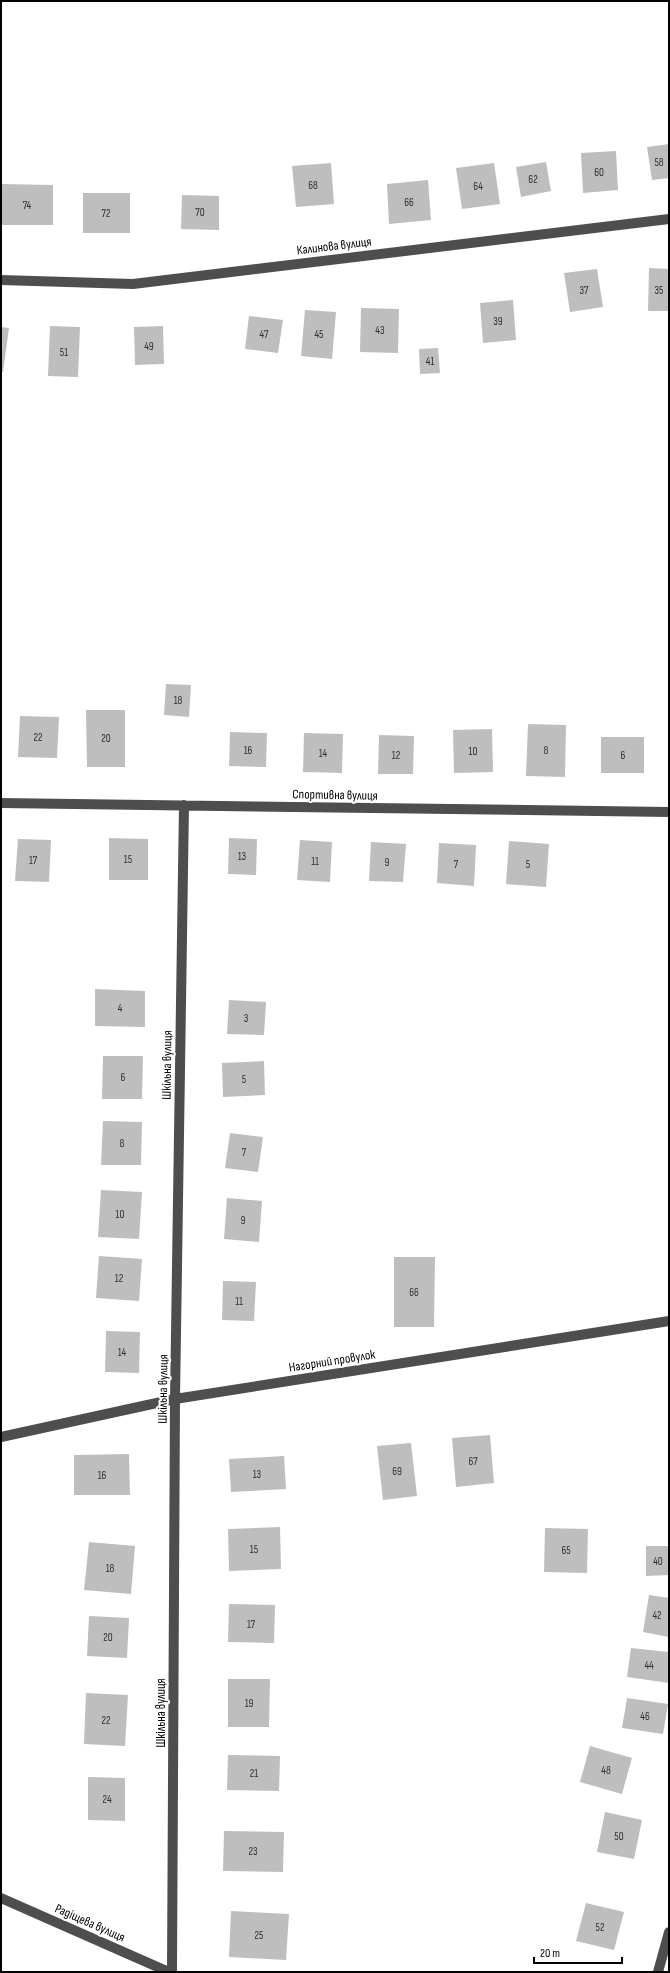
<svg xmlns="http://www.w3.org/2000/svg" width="670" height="1973" viewBox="0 0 670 1973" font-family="'Sofia Sans Condensed',sans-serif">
<rect width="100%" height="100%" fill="#fff"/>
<path fill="#bebebe" d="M669 144V178L652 180 647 147Z
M616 151 618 190 583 193 581 153Z
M546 162 551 191 521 197 516 167Z
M331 163 334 204 296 207 292 166Z
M494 163 500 204 462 209 456 168Z
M428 180 431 220 389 224 387 184Z
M1 184 53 185V225H1Z
M83 193H130V233H83Z
M182 195 219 196V230L181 229Z
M649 268 669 269V311H648Z
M597 269 603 307 570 312 564 273Z
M513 300 516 340 483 343 480 303Z
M361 308 399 309 398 353 360 352Z
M305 310 336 312 332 359 301 356Z
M249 316 283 320 278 353 245 349Z
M50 326 80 327 78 377 48 376Z
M163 326 164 364 135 365 134 327Z
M1 327 9 328 3 372H1Z
M438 348 440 373 420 374 419 349Z
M166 684 191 685 189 717 164 715Z
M86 710H125V767H87Z
M20 716 59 717 57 758 18 757Z
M528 724 566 725 565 777 526 776Z
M492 729 493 772 454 773 453 730Z
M230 732 267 733 266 767 229 766Z
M304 733 343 734 342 773 303 772Z
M379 735 414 736 413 774H378Z
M601 737H644V773H601Z
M109 838 148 839V880H109Z
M229 838 257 839 256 875 228 874Z
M18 839 51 840 49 882 15 881Z
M300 840 332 842 330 882 297 880Z
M509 841 549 844 546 887 506 884Z
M371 842 406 844 403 882 369 881Z
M439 843 476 845 474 886 437 883Z
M95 989 145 991V1027L95 1026Z
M229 1000 266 1002 264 1035 227 1034Z
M103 1056H143L142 1099H102Z
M264 1061 265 1095 223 1097 222 1063Z
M103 1121 142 1122 141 1165H101Z
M230 1133 263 1137 258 1172 225 1168Z
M101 1190 142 1192 139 1239 98 1237Z
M227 1198 262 1201 259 1242 224 1239Z
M99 1256 142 1259 139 1301 96 1298Z
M394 1257H435L434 1327H394Z
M223 1281 256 1282 254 1321 222 1320Z
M106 1331 140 1332 139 1373 105 1372Z
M490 1435 494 1483 456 1487 452 1438Z
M411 1443 417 1496 383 1500 377 1446Z
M129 1454 130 1495H74V1455Z
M284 1456 286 1489 231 1492 229 1459Z
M280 1527 281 1569 229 1571 228 1529Z
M545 1528 588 1529 587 1573 544 1572Z
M89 1542 135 1546 131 1594 84 1590Z
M646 1546H669V1575L646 1576Z
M649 1595 669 1598V1637L643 1632Z
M229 1604 275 1605 274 1643 228 1642Z
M89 1616 129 1618 127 1658 87 1656Z
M631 1648 669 1652V1683L627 1677Z
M228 1679H270L269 1727H228Z
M86 1693 128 1695 125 1746 84 1744Z
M627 1698 668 1704 663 1734 622 1728Z
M590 1746 632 1758 622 1794 580 1782Z
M228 1755 280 1756 279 1791 227 1790Z
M88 1777 125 1778V1821L88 1820Z
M605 1812 642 1820 634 1859 597 1852Z
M224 1831 284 1832 283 1872 223 1871Z
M586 1903 624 1912 614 1950 576 1941Z
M231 1911 289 1914 286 1960 229 1957Z"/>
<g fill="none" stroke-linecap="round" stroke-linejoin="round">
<path stroke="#4e4e4e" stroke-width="10" d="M1 280 133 284 669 219
M1 803 669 812
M1 1437 175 1399 669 1321
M1 1898 169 1972
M172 1972 175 1399 184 805
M658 1972 669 1932"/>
</g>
<g text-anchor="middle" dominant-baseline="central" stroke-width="4" stroke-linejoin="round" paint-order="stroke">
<g font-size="11" fill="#303030">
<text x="659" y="162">58</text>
<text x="599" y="172">60</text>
<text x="533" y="179">62</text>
<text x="313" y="185">68</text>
<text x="478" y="186">64</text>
<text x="409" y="202">66</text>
<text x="27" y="205">74</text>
<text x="200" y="212">70</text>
<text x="106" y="213">72</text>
<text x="584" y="290">37</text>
<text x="659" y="290">35</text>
<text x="498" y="321">39</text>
<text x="380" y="330">43</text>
<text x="264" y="334">47</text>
<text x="319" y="334">45</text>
<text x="149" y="346">49</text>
<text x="64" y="352">51</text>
<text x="430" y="361">41</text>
<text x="178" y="700">18</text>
<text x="38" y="737">22</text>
<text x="106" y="738">20</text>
<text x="248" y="750">16</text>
<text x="546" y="750">8</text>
<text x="473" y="751">10</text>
<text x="323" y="753">14</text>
<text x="396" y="755">12</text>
<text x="623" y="755">6</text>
<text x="242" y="856">13</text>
<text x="128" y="859">15</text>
<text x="33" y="860">17</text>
<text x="315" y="861">11</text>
<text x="387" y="862">9</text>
<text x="456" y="864">7</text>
<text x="528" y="864">5</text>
<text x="120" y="1008">4</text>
<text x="246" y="1018">3</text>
<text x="123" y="1077">6</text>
<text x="244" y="1079">5</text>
<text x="122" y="1143">8</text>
<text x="244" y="1152">7</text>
<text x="120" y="1214">10</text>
<text x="243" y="1220">9</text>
<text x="119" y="1278">12</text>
<text x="414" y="1292">66</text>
<text x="239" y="1301">11</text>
<text x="122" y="1352">14</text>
<text x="473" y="1461">67</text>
<text x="397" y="1471">69</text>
<text x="257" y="1474">13</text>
<text x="102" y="1475">16</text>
<text x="254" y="1549">15</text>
<text x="566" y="1550">65</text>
<text x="658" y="1561">40</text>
<text x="110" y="1568">18</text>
<text x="657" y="1615">42</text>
<text x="251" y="1624">17</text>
<text x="108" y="1637">20</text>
<text x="649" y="1665">44</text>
<text x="249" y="1703">19</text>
<text x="645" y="1716">46</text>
<text x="106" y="1720">22</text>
<text x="606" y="1770">48</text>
<text x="254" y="1773">21</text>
<text x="107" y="1799">24</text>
<text x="619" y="1836">50</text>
<text x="253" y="1851">23</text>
<text x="600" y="1927">52</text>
<text x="259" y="1935">25</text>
</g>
<g font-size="13" fill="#000" stroke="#fff">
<text transform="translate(334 246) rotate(-7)">Калинова вулиця</text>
<text transform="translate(335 795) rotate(1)">Спортивна вулиця</text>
<text transform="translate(167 1065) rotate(-89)">Шкільна вулиця</text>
<text transform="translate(332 1361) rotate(-9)">Нагорний провулок</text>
<text transform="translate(163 1389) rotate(-89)">Шкільна вулиця</text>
<text transform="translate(161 1713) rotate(-90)">Шкільна вулиця</text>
<text transform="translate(90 1923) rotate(24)">Радіщева вулиця</text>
</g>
</g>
<rect width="670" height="1973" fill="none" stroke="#000000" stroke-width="4"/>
<path d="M534 1957v6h88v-6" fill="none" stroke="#000000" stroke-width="2"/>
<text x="540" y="1957" font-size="12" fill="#000000" stroke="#ffffff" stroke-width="3" paint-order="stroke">20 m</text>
</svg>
